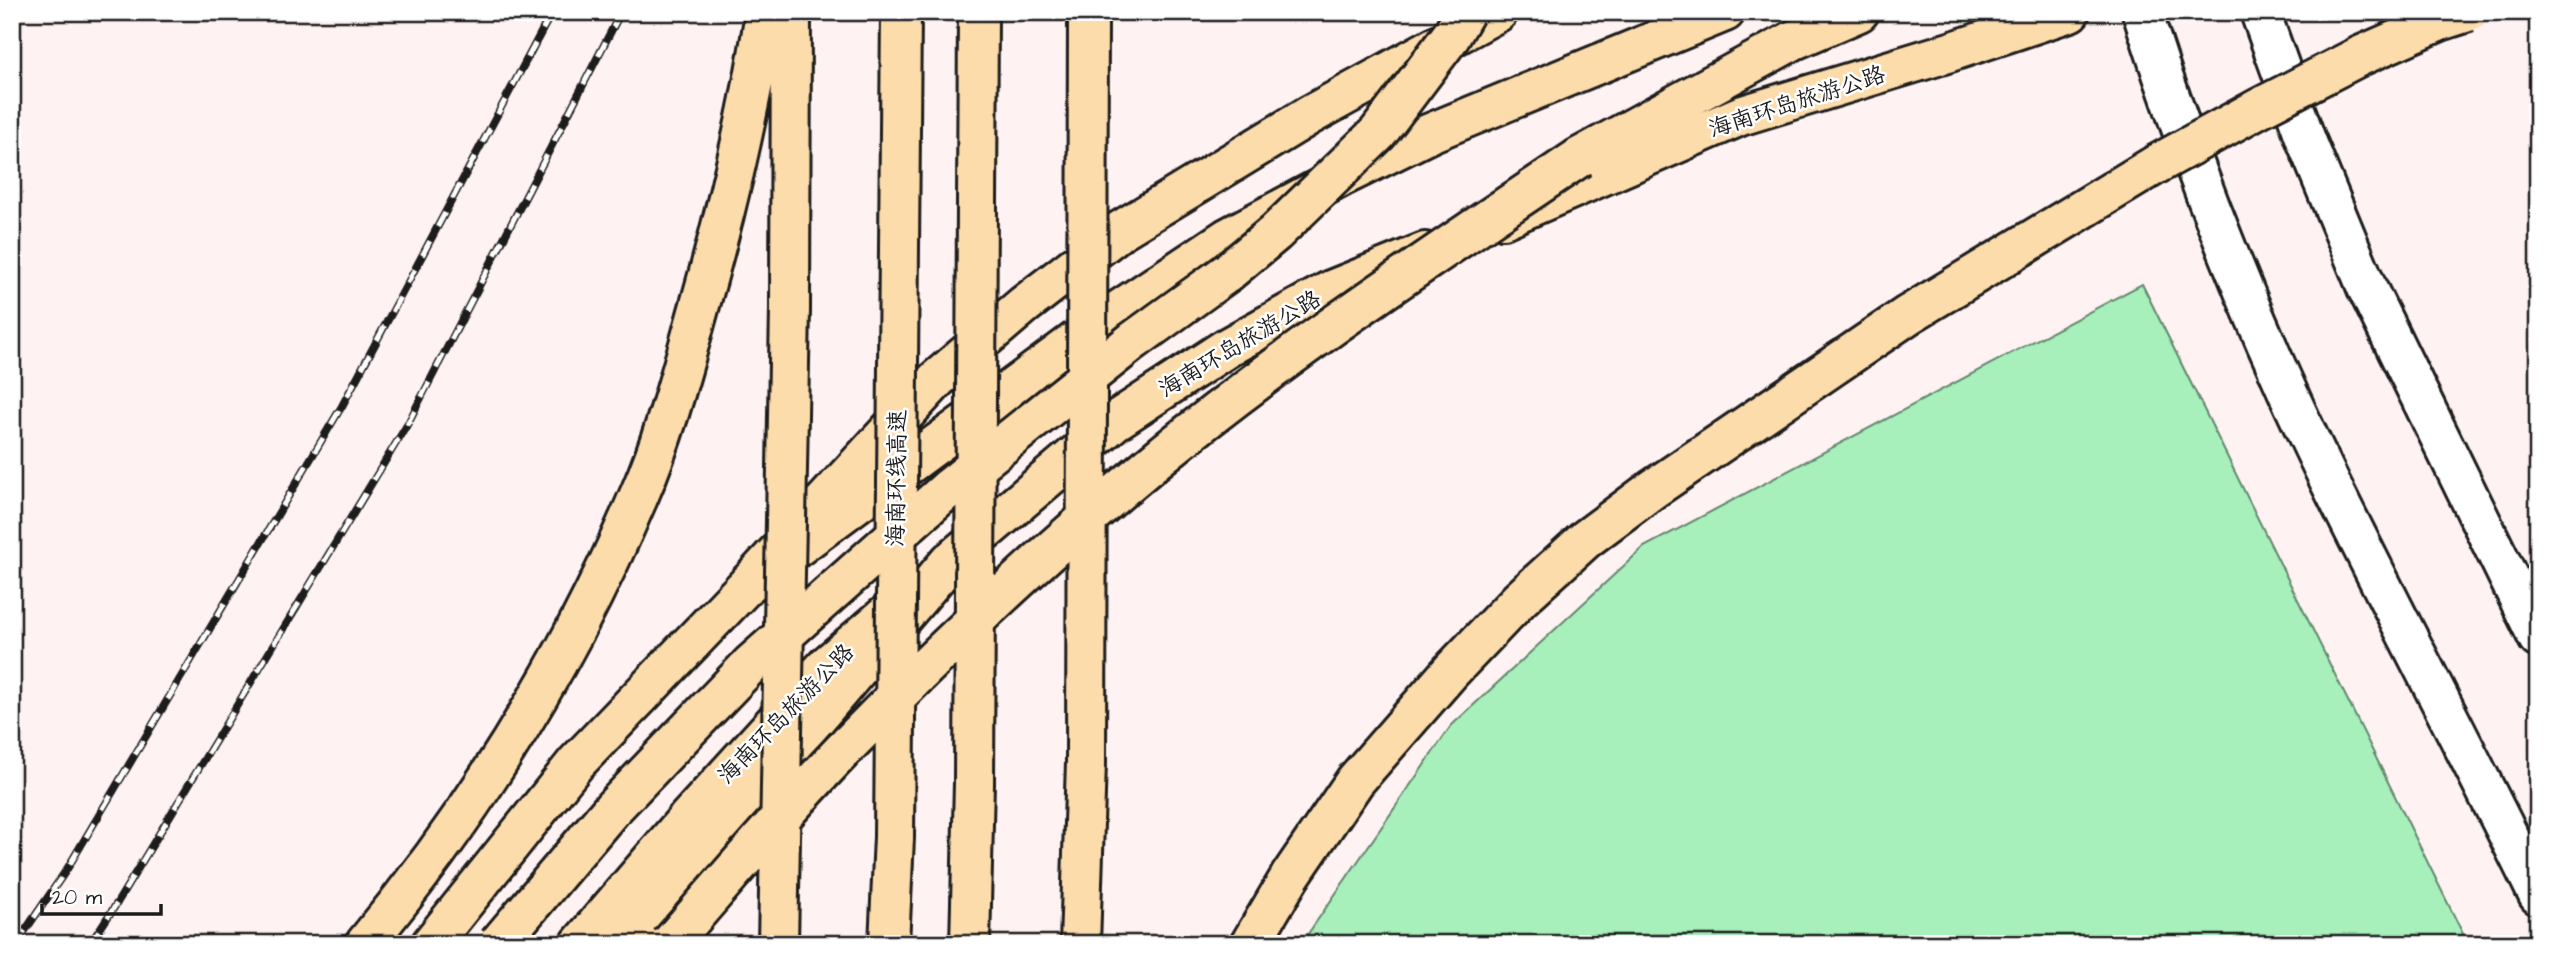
<svg xmlns="http://www.w3.org/2000/svg" width="2550" height="956" viewBox="0 0 2550 956" font-family="'Architects Daughter','LXGW WenKai TC',sans-serif">
<rect width="100%" height="100%" fill="#fef2f2"/>
<filter id="ink" filterUnits="userSpaceOnUse"><feTurbulence type="fractalNoise" baseFrequency=".0143" numOctaves="2"/><feDisplacementMap in="SourceGraphic" scale="14" xChannelSelector="R" yChannelSelector="G"/><feConvolveMatrix kernelMatrix="1 2 1 2 8 2 1 2 1" color-interpolation-filters="sRGB"/></filter>
<g filter="url(#ink)">
<path fill="#a7efbb" stroke="#62866c" stroke-width="2" d="M2142 284 2468 944H1301L1451 726 1644 547Z"/>
<g fill="none" stroke-linecap="round" stroke-linejoin="round">
<g stroke="#1c1c1c" stroke-width="44">
<path id="secondary" d="M2142 12C2192 170 2254 325 2326 474 2395 615 2469 754 2538 895
M2260 12 2306 140 2367 288 2538 638"/>
</g>
<g stroke="#1c1c1c" stroke-width="44">
<path id="trunk" d="M1503 219 1740 116 1950 52 2070 12
M956 556 1115 421 1228 347 1331 290 1425 252
M431 944 576 763 749 583 1104 320 1227 238 1341 177 1430 133 1725 12
M580 944 685 821 827 665 899 604"/>
</g>
<g stroke="#1c1c1c" stroke-width="44">
<path id="motorway" d="M1580 157 1794 40 1859 12
M790 309 791 12
M749 583 937 379 1024 305 1121 230 1310 115 1498 12
M365 944C478 808 571 656 640 493 665 435 681 373 698 312 726 213 750 114 765 12
M624 944 950 561
M889 944 894 837
M970 944 974 783
M1080 944 1086 762
M1250 944 1291 875"/>
</g>
<use href="#secondary" stroke="#fff" stroke-width="38"/>
<use href="#trunk" stroke="#fddcac" stroke-width="38"/>
<use href="#motorway" stroke="#fddcac" stroke-width="38"/>
<g stroke="#1c1c1c" stroke-width="8">
<path id="rail" d="M16 944 67 869 342 406 552 12
M90 944 117 903 407 425 621 12"/>
</g>
<use href="#rail" stroke="#fff" stroke-width="5" stroke-dasharray="16" stroke-linecap="butt"/>
<g stroke="#1c1c1c" stroke-width="44" stroke-linecap="butt">
<path id="trunk-bridge" d="M498 944 612 809 751 664 950 487 1133 341 1227 273 1275 233 1378 133 1451 36 1465 12"/>
</g>
<g stroke="#1c1c1c" stroke-width="44" stroke-linecap="butt">
<path id="motorway-bridge" d="M1086 762 1088 12
M974 783 978 12
M894 837 901 12
M1291 875 1355 781 1451 671 1520 599 1586 539 1653 489 1908 315 2157 164 2259 108 2360 56 2440 21 2468 12
M670 944C727 878 784 812 844 749 941 649 1044 553 1151 464 1287 352 1435 255 1580 157
M778 944 790 309"/>
</g>
<use href="#trunk-bridge" stroke="#fddcac" stroke-width="38"/>
<use href="#motorway-bridge" stroke="#fddcac" stroke-width="38"/>
</g>
</g>
<g text-anchor="middle" dominant-baseline="central" stroke-width="5" stroke-linejoin="round" paint-order="stroke">
<g font-size="23" fill="#1c1c1c" stroke="#fff">
<text transform="translate(1797 102) rotate(-18)">海南环岛旅游公路</text>
<text transform="translate(1240 344) rotate(-31)">海南环岛旅游公路</text>
<text transform="translate(897 478) rotate(-89)">海南环线高速</text>
<text transform="translate(786 714) rotate(-46)">海南环岛旅游公路</text>
</g>
</g>
<rect width="2550" height="956" fill="none" stroke="#fff" stroke-width="42"/>
<rect x="21" y="21" width="2508" height="914" fill="none" stroke="#1c1c1c" stroke-width="2.5" filter="url(#ink)"/>
<path d="M42 904v10h119v-10" fill="none" stroke="#1c1c1c" stroke-width="3.5"/>
<text x="52" y="904" font-size="21" fill="#1c1c1c" stroke="#ffffff" stroke-width="5" paint-order="stroke">20 m</text>
</svg>
